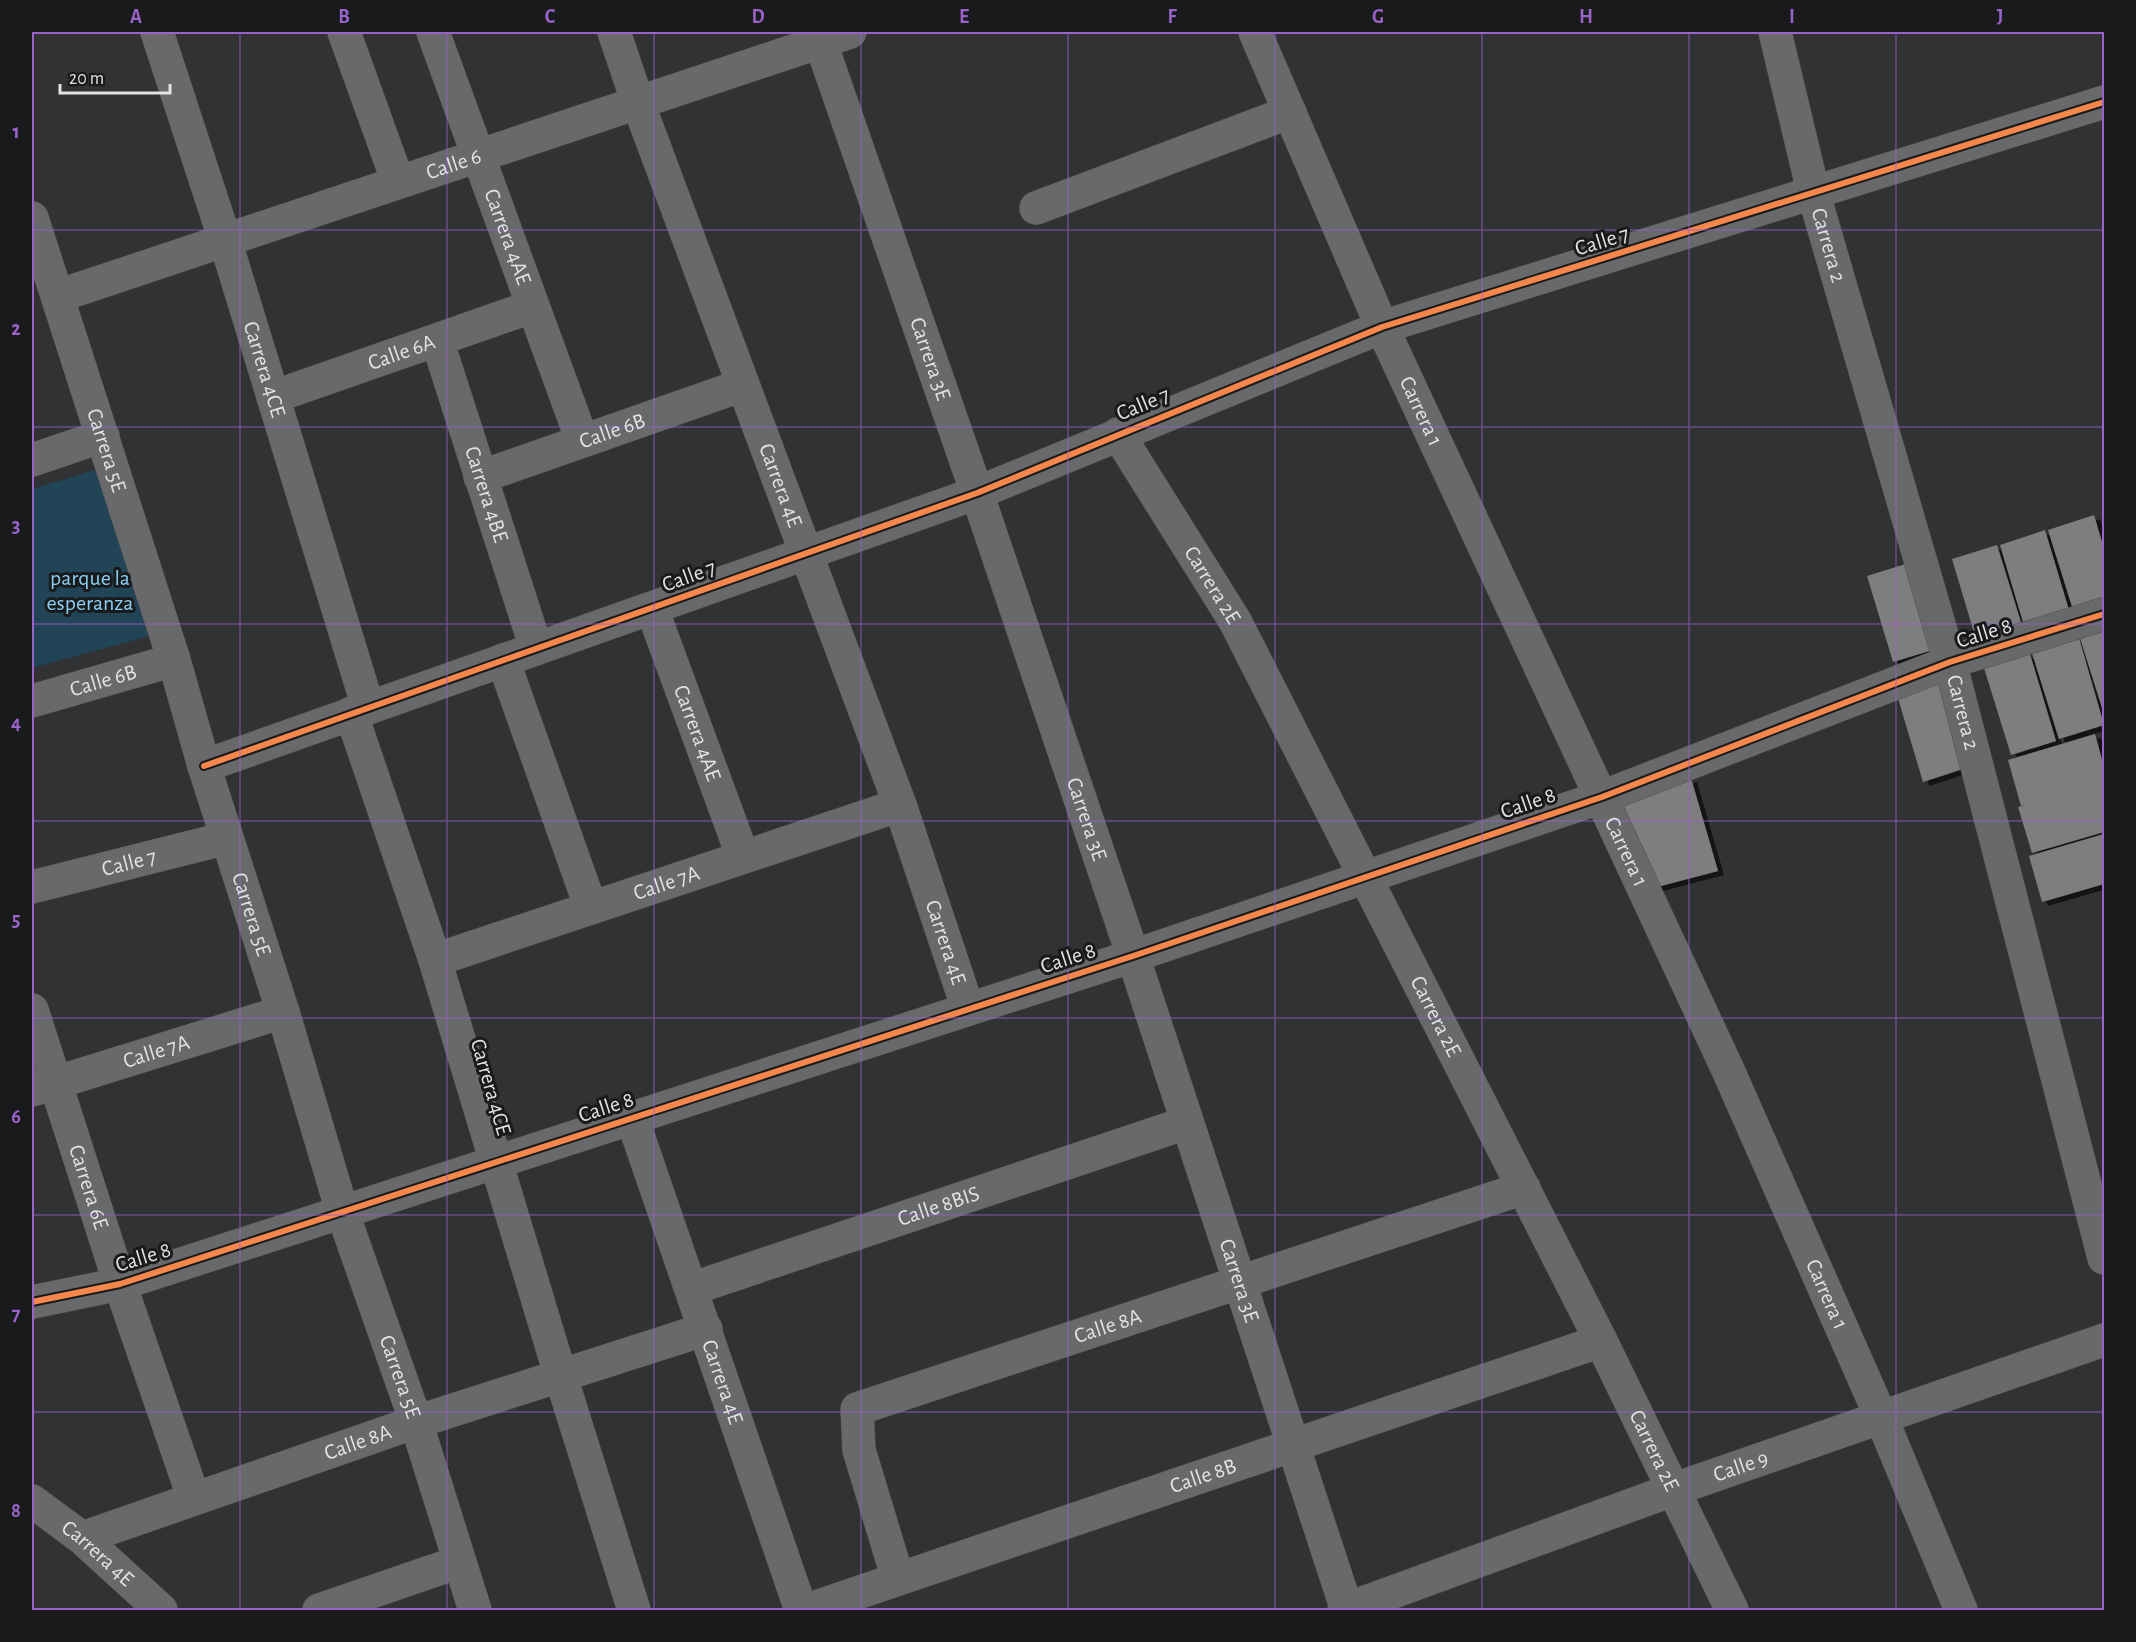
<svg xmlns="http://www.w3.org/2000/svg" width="2136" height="1642" viewBox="0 0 2136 1642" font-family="'Alegreya Sans',sans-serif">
<defs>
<filter id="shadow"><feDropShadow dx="6" dy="4" stdDeviation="0" flood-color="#0009"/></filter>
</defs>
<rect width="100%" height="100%" fill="#303234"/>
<path fill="#224457" d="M112 465 164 632 32 668V489Z"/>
<path fill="#7e7e7e" filter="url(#shadow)" d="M2094 515 2104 549V607L2075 616 2048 530Z
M2045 530 2071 617 2026 632 2000 545Z
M1997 545 2024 632 1978 646 1952 559Z
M1912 562 1939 648 1893 662 1867 576Z
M2104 630V714L2080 638Z
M2079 638 2104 725 2059 739 2032 653Z
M2030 654 2056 741 2011 755 1984 668Z
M1943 681 1969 767 1923 782 1897 695Z
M2095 734 2104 767V832L2032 853 2018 807 2030 804 2021 806 2008 760Z
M1691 778 1718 871 1657 887 1621 806Z
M2104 834V884L2042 902 2029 856Z"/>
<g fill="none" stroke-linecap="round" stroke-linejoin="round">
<g stroke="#4d4e4f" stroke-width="34">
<g id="minor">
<path id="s1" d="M157 32 225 240 368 707"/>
<path d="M344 32 398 182"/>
<path id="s2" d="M433 32 582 440"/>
<path id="s3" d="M614 32 638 103 900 805 968 1009"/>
<path id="s4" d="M817 32 977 493 1133 956 1347 1610"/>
<path id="s5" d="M1255 32 1382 327 1728 1070 1881 1417 1961 1610"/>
<path id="s6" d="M1775 32 1814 195 1950 662 2104 1258"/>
<path d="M1036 208 1290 112"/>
<path id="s7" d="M32 218 174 660 204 766 283 1012 342 1211 416 1422 475 1610"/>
<path id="s8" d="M58 296 850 32"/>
<path id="s9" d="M437 340 536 648"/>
<path id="s10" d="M273 397 531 307"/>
<path id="s11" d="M1118 434 1235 621 1601 1341 1732 1610"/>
<path d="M32 460 103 436"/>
<path id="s12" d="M480 477 743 385"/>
<path id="s13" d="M652 609 743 857"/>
<path d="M503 660 591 908"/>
<path id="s14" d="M32 701 174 660"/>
<path d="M351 713 435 960 561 1377 634 1610"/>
<path d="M204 766 977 493 1382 327 2104 102"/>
<path id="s15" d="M32 887 227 838"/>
<path id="s16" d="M435 960 900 805"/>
<path id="s17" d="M32 1010 120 1284 194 1499"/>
<path id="s18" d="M32 1090 283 1012"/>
<path id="s19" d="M632 1118 801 1610"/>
<path id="s20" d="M691 1289 1186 1123"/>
<path d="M32 1302 120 1284 1133 956 1602 797 1950 662 2104 614"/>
<path id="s21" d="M32 1501 82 1538 161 1610"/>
<path id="s22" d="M82 1538 416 1422 706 1329"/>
<path id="s23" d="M898 1579 859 1450 857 1409 1524 1188"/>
<path d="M319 1610 459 1562"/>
<path id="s24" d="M807 1610 1601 1341"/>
<path id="s25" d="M1344 1610 1675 1489 2104 1340"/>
</g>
</g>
<use href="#minor" stroke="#68696a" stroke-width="33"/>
<g stroke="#191a1b" stroke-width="10">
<path id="cycleway" d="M204 766 977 493 1382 327 2104 102
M32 1302 120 1284 1133 956 1602 797 1950 662 2104 614"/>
</g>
<use href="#cycleway" stroke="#f5874c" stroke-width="6"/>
</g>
<path fill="none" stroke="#9a63ca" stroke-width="1.5" stroke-opacity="0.55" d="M240 32V1610M447 32V1610M654 32V1610M861 32V1610M1068 32V1610M1275 32V1610M1482 32V1610M1689 32V1610M1896 32V1610M32 230H2104M32 427H2104M32 624H2104M32 821H2104M32 1018H2104M32 1215H2104M32 1412H2104"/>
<g text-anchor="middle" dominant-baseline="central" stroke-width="6" stroke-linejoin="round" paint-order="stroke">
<g font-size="22" fill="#e1e3e4" stroke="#191a1b">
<text stroke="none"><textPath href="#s8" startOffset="417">Calle 6</textPath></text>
<text stroke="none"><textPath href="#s2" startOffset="218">Carrera 4AE</textPath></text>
<text transform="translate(1602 241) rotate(-17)">Calle 7</text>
<text stroke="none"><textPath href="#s6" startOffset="220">Carrera 2</textPath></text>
<text stroke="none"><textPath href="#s10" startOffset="136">Calle 6A</textPath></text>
<text stroke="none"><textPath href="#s4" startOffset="346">Carrera 3E</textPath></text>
<text stroke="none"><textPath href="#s1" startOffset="354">Carrera 4CE</textPath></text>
<text transform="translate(1143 404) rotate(-22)">Calle 7</text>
<text stroke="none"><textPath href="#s5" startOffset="414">Carrera 1</textPath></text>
<text stroke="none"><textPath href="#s12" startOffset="140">Calle 6B</textPath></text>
<text stroke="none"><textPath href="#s7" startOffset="244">Carrera 5E</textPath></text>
<text stroke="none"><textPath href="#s3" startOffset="483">Carrera 4E</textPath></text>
<text stroke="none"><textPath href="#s9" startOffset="162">Carrera 4BE</textPath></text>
<text transform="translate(689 576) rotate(-20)">Calle 7</text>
<text stroke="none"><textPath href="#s11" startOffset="178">Carrera 2E</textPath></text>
<text transform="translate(1984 633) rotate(-17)">Calle 8</text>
<text stroke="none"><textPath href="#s14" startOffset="74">Calle 6B</textPath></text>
<text stroke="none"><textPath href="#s6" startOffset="706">Carrera 2</textPath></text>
<text stroke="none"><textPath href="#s13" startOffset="132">Carrera 4AE</textPath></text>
<text transform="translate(1528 803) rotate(-19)">Calle 8</text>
<text stroke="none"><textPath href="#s4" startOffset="832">Carrera 3E</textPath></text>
<text stroke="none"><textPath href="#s5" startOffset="900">Carrera 1</textPath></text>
<text stroke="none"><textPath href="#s15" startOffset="100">Calle 7</textPath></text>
<text stroke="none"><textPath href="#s16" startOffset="244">Calle 7A</textPath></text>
<text stroke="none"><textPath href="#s7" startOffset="730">Carrera 5E</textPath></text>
<text stroke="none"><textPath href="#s3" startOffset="969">Carrera 4E</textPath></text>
<text transform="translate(1068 958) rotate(-18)">Calle 8</text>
<text stroke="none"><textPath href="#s11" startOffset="664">Carrera 2E</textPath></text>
<text stroke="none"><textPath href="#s18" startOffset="130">Calle 7A</textPath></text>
<text transform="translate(491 1087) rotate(74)">Carrera 4CE</text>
<text transform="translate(606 1107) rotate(-18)">Calle 8</text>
<text stroke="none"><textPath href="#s17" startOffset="186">Carrera 6E</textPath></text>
<text stroke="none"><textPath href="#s20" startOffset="261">Calle 8BIS</textPath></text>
<text transform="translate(143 1257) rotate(-17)">Calle 8</text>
<text stroke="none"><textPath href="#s4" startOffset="1318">Carrera 3E</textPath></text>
<text stroke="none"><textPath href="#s5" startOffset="1386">Carrera 1</textPath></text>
<text stroke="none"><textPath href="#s23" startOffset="440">Calle 8A</textPath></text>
<text stroke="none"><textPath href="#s7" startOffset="1216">Carrera 5E</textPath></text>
<text stroke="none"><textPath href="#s19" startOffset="279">Carrera 4E</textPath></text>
<text stroke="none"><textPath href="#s22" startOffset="292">Calle 8A</textPath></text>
<text stroke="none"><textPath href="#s11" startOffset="1150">Carrera 2E</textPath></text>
<text stroke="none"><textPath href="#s25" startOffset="422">Calle 9</textPath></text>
<text stroke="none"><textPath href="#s24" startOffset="418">Calle 8B</textPath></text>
<text stroke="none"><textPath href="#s21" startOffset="84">Carrera 4E</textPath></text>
</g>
<g font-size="22" fill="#8acef4" stroke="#191a1b">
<text x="90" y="578">parque la<tspan x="90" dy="25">esperanza</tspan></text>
</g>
</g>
<rect width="2136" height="1642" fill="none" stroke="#191a1b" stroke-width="66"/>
<path d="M60 84v9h110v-9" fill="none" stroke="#e1e3e4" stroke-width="3"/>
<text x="69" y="84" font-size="18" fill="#e1e3e4" stroke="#191a1b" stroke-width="4.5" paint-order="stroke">20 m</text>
<rect x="33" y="33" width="2070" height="1576" fill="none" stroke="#9a63ca" stroke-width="2"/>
<g font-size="20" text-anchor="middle" font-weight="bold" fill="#9a63ca">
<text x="136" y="23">A</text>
<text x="344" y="23">B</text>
<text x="550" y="23">C</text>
<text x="758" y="23">D</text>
<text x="964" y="23">E</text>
<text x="1172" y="23">F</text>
<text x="1378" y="23">G</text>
<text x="1586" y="23">H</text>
<text x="1792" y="23">I</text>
<text x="2000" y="23">J</text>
<text x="16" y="138">1</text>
<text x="16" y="335">2</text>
<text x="16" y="532">3</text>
<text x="16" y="729">4</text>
<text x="16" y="926">5</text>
<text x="16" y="1123">6</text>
<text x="16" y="1320">7</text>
<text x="16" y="1517">8</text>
</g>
</svg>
